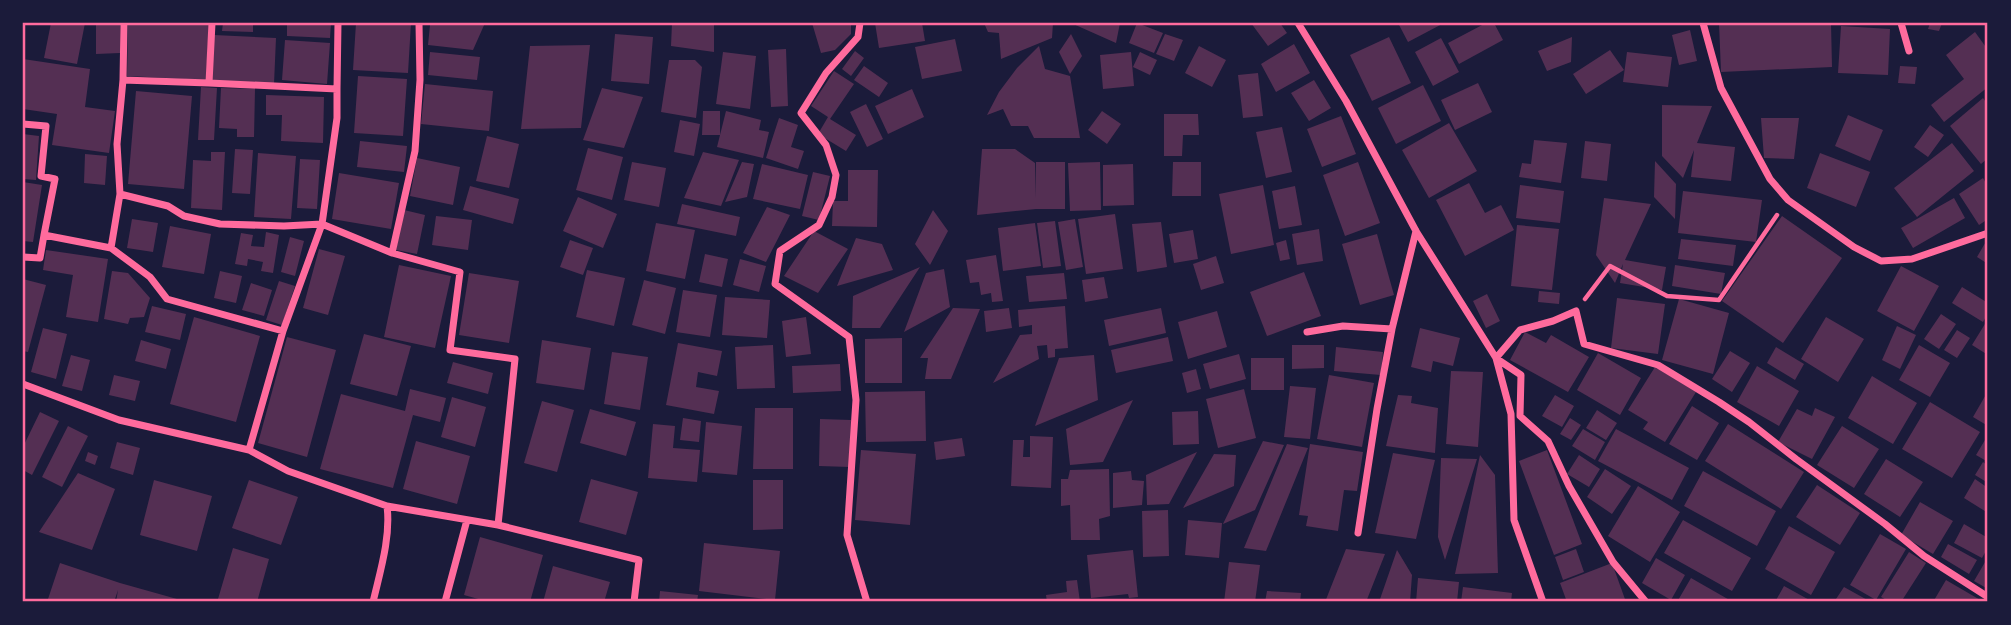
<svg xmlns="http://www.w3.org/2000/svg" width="2011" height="625" viewBox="0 0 2011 625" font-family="'Source Sans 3',sans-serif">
<rect width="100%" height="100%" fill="#1b1b3a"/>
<path fill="#542f53" d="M51 23H85L77 64 44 58Z
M96 23H120V53L96 54Z
M128 23H209L206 80 127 76Z
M223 23H253V32L222 31Z
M287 23H331L330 38 287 36Z
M356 23H411L408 73 353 70Z
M485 23 473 50 428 45 430 25Z
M672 23H714V52L671 46Z
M812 23H851V34L835 50 821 53Z
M875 23H922L925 41 879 48Z
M984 23H1053L1052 38 1001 59 999 33 988 32Z
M1071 23H1120L1116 43Z
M1137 23 1163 33 1154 53 1129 43Z
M1251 23H1280L1287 33 1268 46Z
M1398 23H1444L1408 42Z
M1486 23H1494L1503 40 1459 64 1448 43Z
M1719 23H1831L1832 67 1721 72Z
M1930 23H1942L1939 31 1928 29Z
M1841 26 1890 29 1888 75 1838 73Z
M1690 30 1697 61 1679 65 1672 35Z
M1975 32 1988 50V87L1944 122 1931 105 1964 79 1946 55Z
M615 34 653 37 649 84 611 81Z
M1071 34 1082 56 1070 74 1059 52Z
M1165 34 1183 40 1174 61 1156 54Z
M214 35 276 38 274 84 212 81Z
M1389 37 1411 83 1372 101 1350 55Z
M1572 37 1571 62 1547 71 1538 51Z
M1441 38 1459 72 1433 86 1415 52Z
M955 39 962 71 922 79 915 47Z
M285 40 330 43 327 84 282 80Z
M1294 44 1310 73 1276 92 1261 64Z
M590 45 581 128 521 129 530 46Z
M1039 46 1045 69 1070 76 1080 138H1034L1028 126H1011L1003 109 987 115 999 92 1017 68Z
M1199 46 1226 60 1212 87 1185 73Z
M786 49 788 106 771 107 768 50Z
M1610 50 1624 70 1586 94 1573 74Z
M855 51 864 58 851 76 842 69Z
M430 52 480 57 477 80 428 75Z
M723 52 756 56 750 109 716 104Z
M1131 52 1134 86 1103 89 1100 55Z
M1140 52 1157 60 1150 75 1133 67Z
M1627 52 1672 57 1668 87 1623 82Z
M23 59 90 69 85 107 115 111 109 153 52 145 57 114 23 109Z
M669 60H695L702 67 696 118 661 112Z
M864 66 888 83 879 97 854 80Z
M1900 66 1917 67 1915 84 1898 83Z
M834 71 854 84 830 119 856 135 846 151 818 134 828 117 811 106Z
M1258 73 1263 116 1243 118 1238 75Z
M358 76 407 79 403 136 354 133Z
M1314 80 1331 108 1309 121 1291 93Z
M1478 83 1492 112 1455 130 1441 100Z
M425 84 493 91 489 131 421 124Z
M1423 85 1441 121 1396 144 1378 108Z
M201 87 217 88 214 140H198Z
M221 88 255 89 254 137H237V129L219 128Z
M602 88 643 97 624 148 583 140Z
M912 89 924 117 888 134 875 106Z
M136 91 192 96 184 189 128 184Z
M266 95 324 97 323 143 281 141 282 115H266Z
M1983 98 1988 105V158L1981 164 1950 126Z
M866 104 883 139 867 147 850 112Z
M1662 105 1712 106 1697 143 1735 147 1731 181 1691 177 1694 150 1683 178 1662 156Z
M703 111H720V135H702Z
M726 111 761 120 759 130 769 132 763 158 717 147Z
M1102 111 1121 124 1107 144 1088 130Z
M1164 114H1198L1199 135H1183L1182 156H1164Z
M1848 115 1883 130 1870 161 1835 146Z
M1341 116 1356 154 1322 167 1307 129Z
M779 118 798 125 791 147 804 151 798 169 766 158Z
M1761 118H1799L1794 159 1764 158Z
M680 120 700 124 694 156 674 152Z
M1449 123 1477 171 1429 198 1402 150Z
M1930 125 1944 135 1928 157 1914 147Z
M1282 127 1292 172 1266 178 1256 132Z
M23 134 39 136 36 180 23 179Z
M487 136 519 144 509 188 476 181Z
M1534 140 1567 143 1561 183 1519 177 1522 163 1531 164Z
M360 141 407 146 404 172 357 167Z
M1585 141 1611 144 1607 181 1581 178Z
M1952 143 1974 171 1917 217 1894 188Z
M588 148 623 157 612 200 576 190Z
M235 149 253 150 250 194 232 193Z
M982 149H1015L1035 163V198L1036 162H1065V209H1036L977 215Z
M211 152H225L222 210 191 208 193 160 211 161Z
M703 152 739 160 721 206 684 198Z
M258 153 296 156 291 219 254 217Z
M1820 153 1870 172 1856 207 1807 188Z
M85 154 107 156 105 185 84 183Z
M417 158 460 167 453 205 410 196Z
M300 159 320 160 317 209 297 208Z
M1655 161 1676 184 1675 219 1654 197Z
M632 162 666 168 659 207 624 200Z
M742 162 754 164 747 197 725 202Z
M1100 162 1101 210 1070 211 1068 163Z
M1173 162H1201V196H1172Z
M1358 162 1380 223 1345 236 1323 175Z
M762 164 808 175 800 209 753 199Z
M1133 164 1134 205 1103 206V165Z
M848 170H878L877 227 832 226 833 201H848Z
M813 172 830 176 819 220 802 216Z
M339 173 399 183 391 229 332 219Z
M1983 178 1988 187V219L1979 225 1959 194Z
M23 182 42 185 33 242 23 241Z
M1469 183 1485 213 1501 205 1514 230 1465 256 1436 200Z
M1263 185 1274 245 1231 254 1219 194Z
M1520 185 1564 191 1560 223 1516 218Z
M470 186 519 199 513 224 463 210Z
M1295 186 1302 225 1279 229 1272 191Z
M1683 191 1762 200 1756 242 1678 233Z
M578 197 617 214 603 248 563 231Z
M1604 198 1651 204 1625 260 1666 267 1662 290 1620 283 1623 264 1615 283 1596 255Z
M1954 198 1965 218 1913 248 1901 228Z
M682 204 740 217 736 236 677 224Z
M767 207 790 215 766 262 743 253Z
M404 210 425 215 417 254 396 250Z
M933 210 948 231 930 265 915 244Z
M1115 214 1123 269 1086 274 1078 219Z
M436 216 472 220 468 250 432 245Z
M1782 216 1842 258 1783 343 1722 301Z
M132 219 158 223 153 252 127 248Z
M1075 219 1083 267 1066 270 1058 222Z
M1055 221 1061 266 1043 268 1037 223Z
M1161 222 1167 267 1137 272 1132 224Z
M656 223 695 230 685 279 646 271Z
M1035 223 1041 266 1003 271 998 228Z
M1517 225 1559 229 1552 290 1511 286Z
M170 226 211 234 204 274 162 267Z
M1319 229 1323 261 1297 265 1292 234Z
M1193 230 1198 259 1174 263 1169 234Z
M814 231 848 249 818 293 784 276Z
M266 232 279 235 273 273 261 271 263 262 248 259 247 266 235 264 241 233 253 235 251 246 264 247Z
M1377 234 1394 295 1360 305 1342 244Z
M290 237 304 241 295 276 281 272Z
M856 238 882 244 893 270 837 286Z
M1988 238V264L1977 257Z
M1681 239 1736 245 1733 266 1678 259Z
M570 240 593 248 583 275 560 267Z
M1286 240 1290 259 1280 261 1276 243Z
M319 249 345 256 328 315 303 308Z
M46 250 108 259 98 322 66 317 73 275 43 270Z
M705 254 728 259 722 287 699 282Z
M996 255 1003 301 992 302 991 293 981 295 979 282 970 283 966 260Z
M1216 256 1224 283 1201 290 1193 264Z
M740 259 766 266 759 292 733 285Z
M399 265 451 276 435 348 384 337Z
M1675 265 1725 273 1721 294 1672 286Z
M1901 266 1939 286 1914 331 1877 311Z
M920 267 880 328H852L853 296Z
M944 269 950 307 904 332 926 273Z
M587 270 625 278 614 326 576 317Z
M112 271 128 273 150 298 144 317 130 318 128 324 104 319Z
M220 271 242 276 236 303 214 298Z
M1304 272 1321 316 1267 336 1250 292Z
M469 273 519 281 509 343 459 335Z
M1064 273 1067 299 1029 302 1026 276Z
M1104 277 1108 298 1085 302 1082 280Z
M23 279 46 285 28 352 23 351Z
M644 280 676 288 665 334 632 325Z
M279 281 295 286 282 325 266 320Z
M251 283 272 290 264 316 242 310Z
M1962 287 1988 303V313L1983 322 1952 303Z
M683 290 717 295 710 337 676 332Z
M1539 291 1560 293 1559 304 1538 302Z
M1487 294 1500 321 1486 328 1473 301Z
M725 297 770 300 767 338 722 335Z
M1617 298 1665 304 1658 354 1611 348Z
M1679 299 1729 313 1713 374 1662 360Z
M152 306 186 314 180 340 145 332Z
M1065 306 1068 348 1055 349V357L1048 358 1047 345 1037 346 1039 359 993 383 1020 335 1032 334V325L1019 327 1018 310Z
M953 308 980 309 951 379H925L928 358H920Z
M1009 308 1012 328 986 332 984 311Z
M1161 308 1166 333 1109 346 1104 320Z
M1217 311 1227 347 1188 359 1178 322Z
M1941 314 1956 324 1939 349 1924 339Z
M194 317 260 336 236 422 170 404Z
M806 317 811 354 786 357 782 321Z
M1826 317 1864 339 1838 382 1801 359Z
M1988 319V355L1972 345Z
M1897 326 1916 335 1900 369 1882 360Z
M43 328 67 334 56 379 31 372Z
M1420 328 1460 338 1453 366 1433 361 1431 372 1411 367Z
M1957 330 1970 338 1957 358 1944 350Z
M1525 332 1546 343 1551 335 1589 357 1568 392 1510 360Z
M364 334 411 346 397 396 350 384Z
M287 337 336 350 307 457 258 443Z
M1168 337 1173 361 1116 373 1111 350Z
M902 338V383H865V339Z
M141 340 171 349 166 369 135 361Z
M542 340 591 348 584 390 536 383Z
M678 343 722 351 717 376 698 372 696 387 719 391 714 414 666 405Z
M773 345 775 388 737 389 735 347Z
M1292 345H1324V368L1292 369Z
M1919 345 1950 363 1930 397 1899 380Z
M1336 347 1383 352 1381 375 1334 371Z
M1776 347 1804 364 1795 380 1767 363Z
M1730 351 1750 363 1732 392 1712 379Z
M612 352 648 357 640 410 604 404Z
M1598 353 1641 378 1620 415 1577 390Z
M1239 354 1246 379 1210 389 1203 364Z
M71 355 90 360 82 391 62 386Z
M1094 355 1098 400 1035 426 1059 358Z
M1251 358H1284V390H1251Z
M453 362 493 373 488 394 447 383Z
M840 364 841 391 793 393 792 366Z
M1757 366 1799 391 1779 426 1737 402Z
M1655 367 1696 392 1665 442 1643 429 1648 422 1628 410Z
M1196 369 1201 389 1187 393 1182 373Z
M1451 371 1483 372 1478 447 1446 444Z
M114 375 140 381 135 401 109 395Z
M1329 375 1374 383 1362 447 1317 439Z
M1872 376 1917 403 1893 444 1848 418Z
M1290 386 1316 388 1310 439 1284 437Z
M410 389 446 398 440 422 413 415 393 488 320 469 341 394 405 411Z
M1244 389 1256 438 1218 448 1206 399Z
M925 391 926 441 866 442 865 392Z
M1988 391V426L1973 417Z
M1398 395 1412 396 1411 403 1438 408 1435 453 1386 446Z
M1555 395 1574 406 1562 427 1542 416Z
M452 397 486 407 475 447 441 437Z
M1133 400 1103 462 1070 465 1066 429Z
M542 401 574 410 557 472 524 463Z
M1930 402 1980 432 1952 478 1902 449Z
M1692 406 1719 423 1697 460 1669 444Z
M755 408H793V469H753Z
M1815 408 1835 417 1812 459 1778 442 1797 409 1812 416Z
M590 409 636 422 626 456 580 443Z
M1597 410 1617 423 1606 440 1586 428Z
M1198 411 1199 444 1173 445 1172 412Z
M40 412 59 421 32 475 23 470V447Z
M683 418 701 421 699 442 680 440Z
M1570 418 1581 425 1571 440 1560 434Z
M820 419 851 420 850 467 819 466Z
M706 422 742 426 737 475 702 472Z
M653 424 675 426 673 448 700 450 697 482 648 478Z
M1728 424 1804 472 1781 509 1705 461Z
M68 426 88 436 62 487 42 477Z
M1842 426 1879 449 1854 488 1817 465Z
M1583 429 1605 442 1595 460 1572 446Z
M1616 429 1689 468 1672 500 1598 461Z
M1988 435V462L1976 455Z
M1030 436 1053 437 1051 488 1011 486 1013 440H1024L1023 457H1030Z
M962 438 965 456 936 460 934 442Z
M416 441 470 456 457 504 403 489Z
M1263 441 1284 445 1255 510 1223 524Z
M117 442 140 448 133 475 110 468Z
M1287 444 1308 448 1266 551 1244 548Z
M1310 444 1363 452 1357 491 1344 490 1338 531 1306 526 1308 516 1299 515Z
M861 450 916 454 910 525 855 520Z
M1547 450 1582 544 1554 555 1519 461Z
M88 452 98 456 95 465 85 461Z
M1197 452 1169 504 1147 505 1146 475Z
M1393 453 1435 460 1416 539 1375 533Z
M1214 454 1236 455 1234 486 1183 508Z
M1480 455 1495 475 1498 573 1455 574Z
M1579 455 1600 469 1589 487 1567 474Z
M1441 458 1477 459 1445 560 1438 537Z
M1886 459 1923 482 1900 517 1864 494Z
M1983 462 1988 466V483L1975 475Z
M1109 469 1110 516 1099 519 1100 540H1071L1070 505 1061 506V479H1068L1070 470Z
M1605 469 1631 486 1612 514 1587 497Z
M1131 471 1132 480 1144 481 1142 505 1113 508V473Z
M1703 471 1776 511 1757 546 1684 506Z
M78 473 115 489 92 550 39 532Z
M591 479 638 492 626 535 579 522Z
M1975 479 1988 488V513L1964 498Z
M154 480 212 496 197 551 140 535Z
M249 480 298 497 281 545 232 528Z
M753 480H783V529L753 530Z
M1817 485 1860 513 1840 545 1796 517Z
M1638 486 1680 512 1650 562 1608 536Z
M1920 502 1953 521 1933 554 1901 535Z
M1168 510 1169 556 1143 557 1142 511Z
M1188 520 1222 523 1219 558 1185 555Z
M1683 520 1751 558 1732 591 1664 553Z
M1964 524 1988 538V547L1982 558 1954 543Z
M1789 526 1835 552 1811 595 1765 569Z
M1880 534 1906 549 1876 600 1850 585Z
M480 537 543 555 530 602H489L464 595Z
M704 543 780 551 775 600 699 591Z
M1948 544 1977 560 1969 574 1941 557Z
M233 548 269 559 257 602H229L218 599Z
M1346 549 1385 554 1366 602H1325Z
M1576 549 1584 572 1563 580 1555 557Z
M1133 550 1138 597 1129 598 1128 594 1091 598 1087 555Z
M1397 550 1412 575 1410 602H1379Z
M1909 552 1926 563 1901 602H1890L1881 597Z
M1988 557V589L1974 581Z
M1656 558 1685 575 1671 600 1642 583Z
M1229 562 1260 565 1255 602H1224Z
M60 563 120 583 177 599 176 602H116L118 590 114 602H47Z
M1612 563 1626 602H1567L1560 583Z
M553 566 610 582 604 602H543Z
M1418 578 1459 582 1457 602H1416Z
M1691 578 1733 602H1677Z
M1077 580 1080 602H1047L1046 595 1067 592 1066 581Z
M1946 580 1982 601 1981 602H1933Z
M1784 586 1813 602H1775Z
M1463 587 1512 593 1511 602H1461Z
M1844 587 1871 602H1834Z
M660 591 698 595 697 602H659Z
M1267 591 1301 593 1300 602H1265Z"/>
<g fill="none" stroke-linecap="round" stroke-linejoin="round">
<path stroke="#ff6b9d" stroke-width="4.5" d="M1585 299 1610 266 1667 296 1719 300 1777 215"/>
<path stroke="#ff6b9d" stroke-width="7" d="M860 23 858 37 826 73 801 113 826 145 836 175 832 197 819 225 780 251 775 284 849 337 856 400 847 535 867 602
M1298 23 1346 101 1416 231 1496 358 1511 414 1514 520 1543 602
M1703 23 1721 88 1770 179 1788 200 1854 247 1881 261 1912 259 1988 233
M1901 23 1909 51
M123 80 209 83 212 23
M209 83 337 89 338 23
M23 124 46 126 41 176 55 179 44 235 111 248 120 194 117 144 123 80 124 23
M120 194 168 206 184 216 220 224 284 226 322 224 337 118V89
M111 248 150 277 167 299 283 331 322 224 392 253 460 272 450 350 515 359 498 525 387 506C391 537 380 572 373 602
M392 253 415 151 420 80 419 23
M23 257 40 258 44 235
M1307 332 1343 326 1392 329
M1496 358 1520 330 1553 321 1576 311 1584 344 1658 365 1719 402 1749 422 1796 459 1885 524 1924 556 1988 597
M1497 359 1521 375 1520 416 1548 441 1569 486 1613 562 1646 602
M23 384 119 420 249 450 283 331
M249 450 288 471 387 506
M498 525 639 560 634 602
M1358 533 1377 409 1392 329 1416 231
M445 602 467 520"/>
</g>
<rect width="2011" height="625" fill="none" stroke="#1b1b3a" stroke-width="49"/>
<rect x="24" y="24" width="1962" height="576" fill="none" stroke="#ff6b9d" stroke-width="2.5"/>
</svg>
